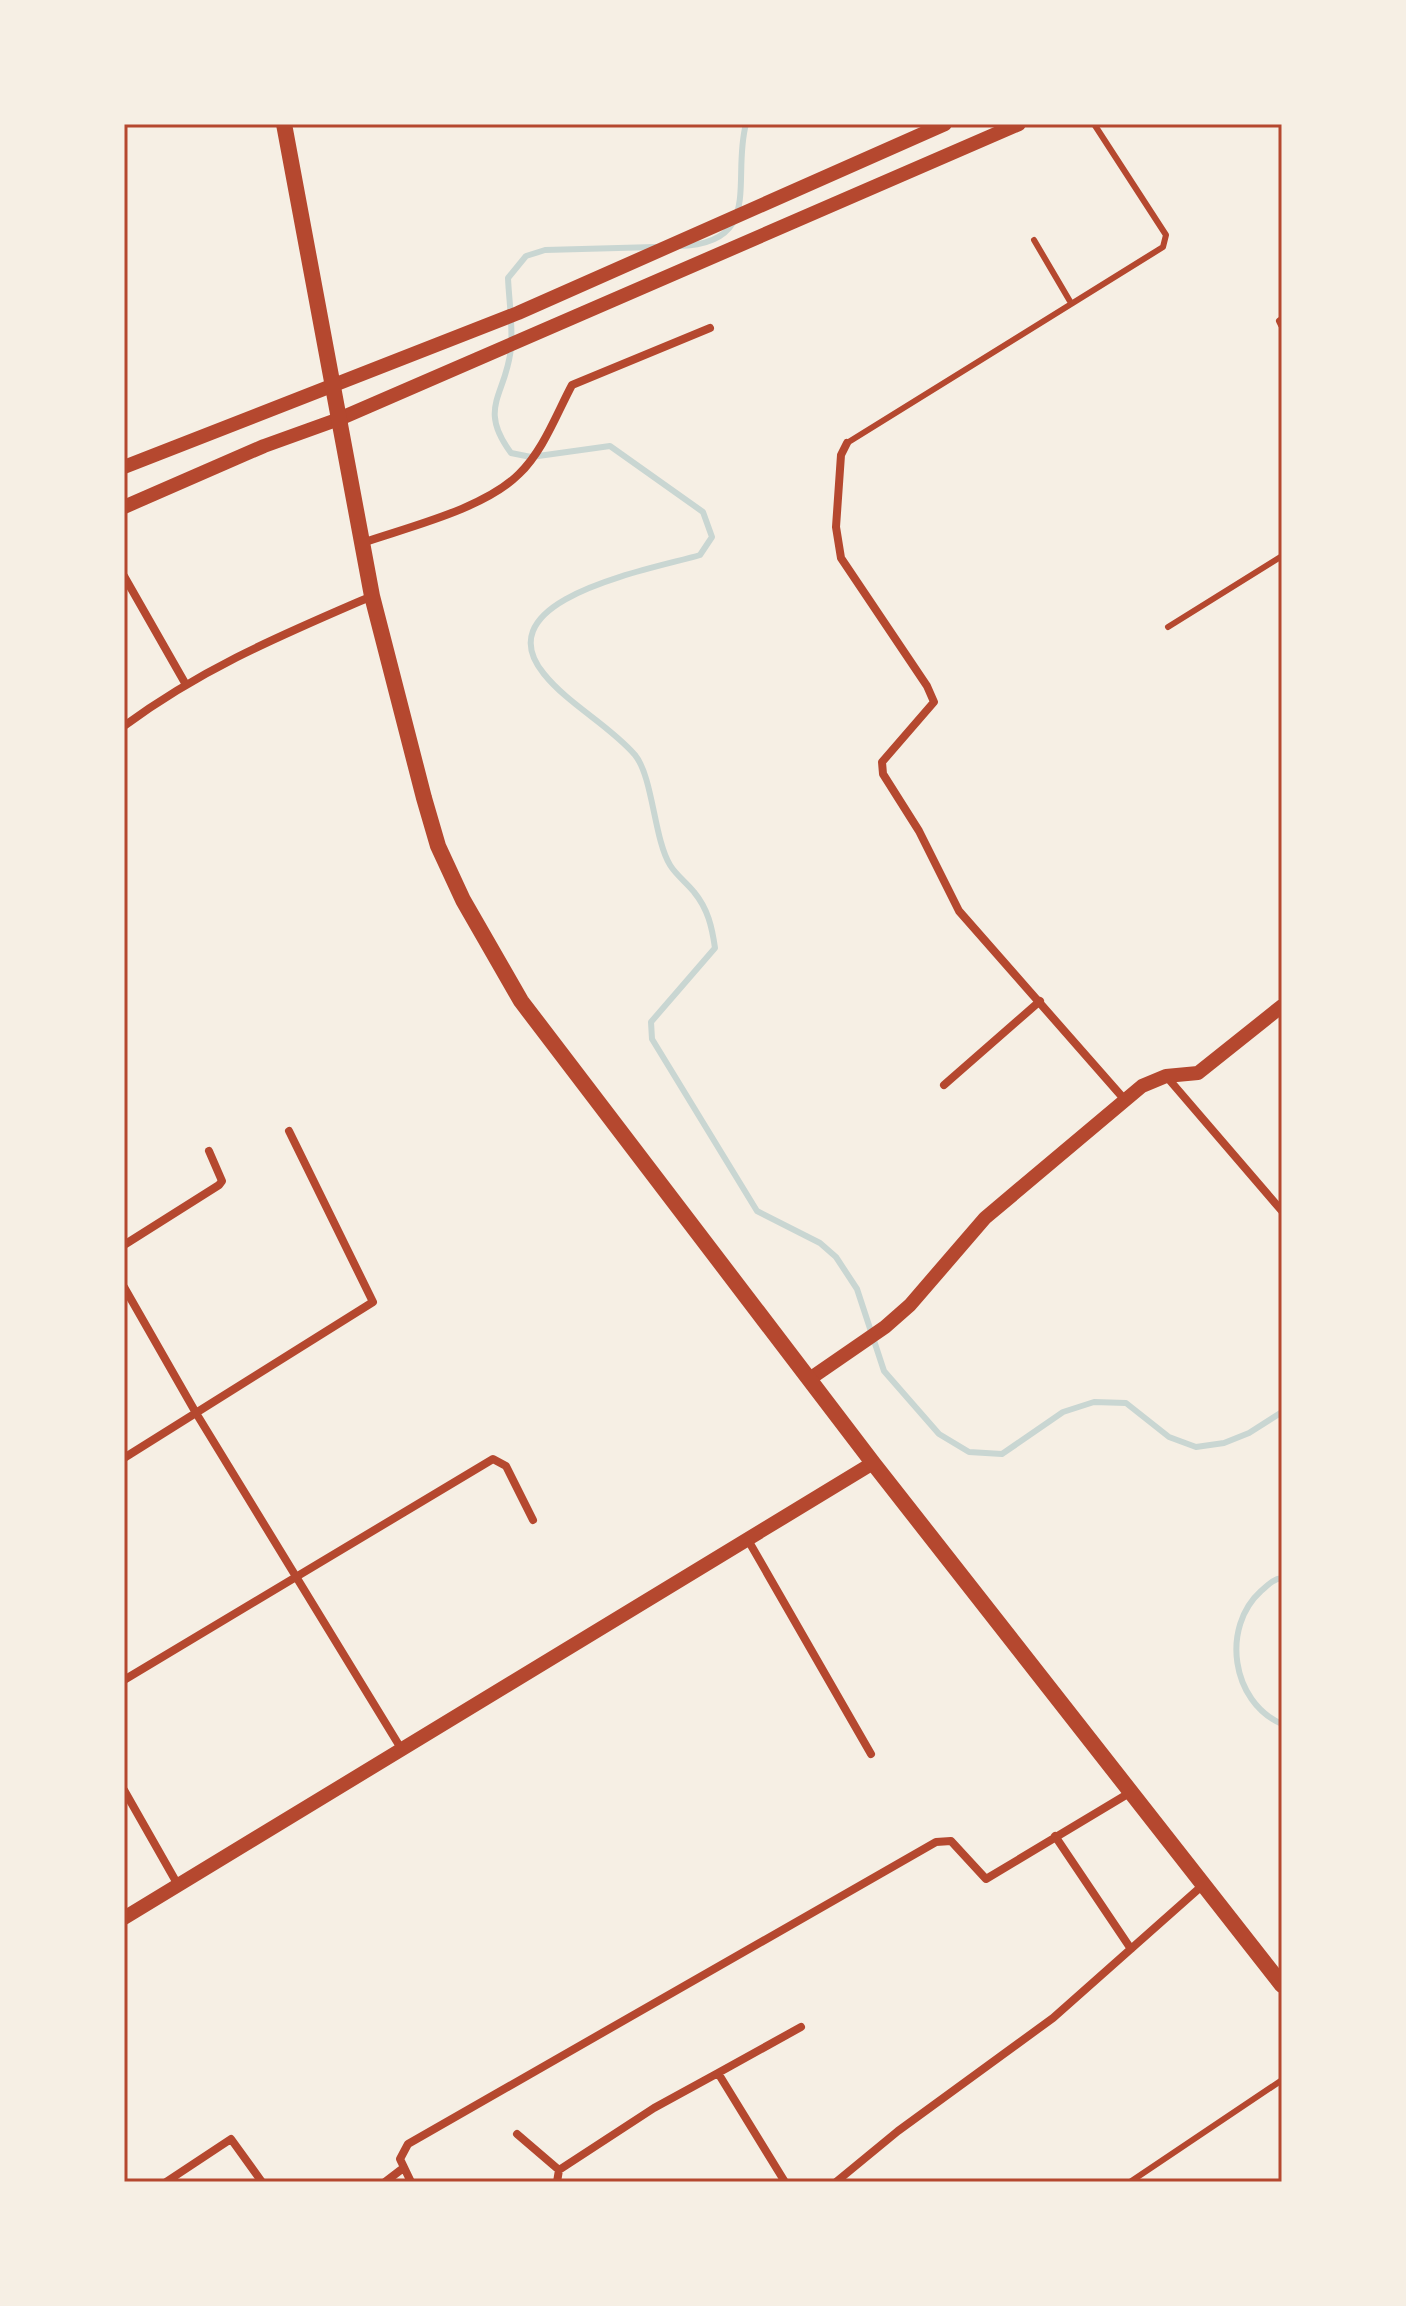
<svg xmlns="http://www.w3.org/2000/svg" width="1406" height="2306" viewBox="0 0 1406 2306" font-family="Lora,serif">
<rect width="100%" height="100%" fill="#f6efe4"/>
<g fill="none" stroke-linecap="round" stroke-linejoin="round">
<path stroke="#c9d6d2" stroke-width="6" d="M678 246C765 244 731 179 746 124
M655 247 545 250 526 256 508 278C509 301 513 325 511 348 506 396 477 407 511 453L531 457 610 446 703 512 712 537 700 555C654 569 482 598 544 674 569 705 609 725 635 755 653 777 654 839 670 865 676 875 687 883 694 892 708 909 712 927 715 948L651 1022 652 1039 757 1211 820 1243 836 1257 857 1289 884 1371 939 1434 969 1452 1002 1454 1063 1412 1094 1402 1126 1403 1169 1437 1196 1447 1224 1443 1249 1433 1282 1412
M1282 1578C1273 1579 1268 1585 1261 1591 1221 1627 1231 1702 1282 1724"/>
<path stroke="#b5482f" stroke-width="6" d="M1034 240 1071 303
M847 443 1163 247 1166 235 1094 124
M1168 627 1282 556
M1130 2182 1282 2080"/>
<path stroke="#b5482f" stroke-width="8" d="M1280 321 1282 325
M847 443 841 455 836 527 841 558 927 686 934 702 882 762 883 774 919 831 959 911 1125 1100
M362 543C408 527 484 509 519 474 543 451 556 415 572 385L710 328
M124 576 185 683
M124 726C204 667 282 635 372 596
M1166 1076 1282 1211
M944 1085 1040 1001
M124 1245 219 1185 222 1181 209 1151
M124 1287 196 1413 402 1750
M124 1458 373 1302 289 1131
M748 1540 871 1754
M124 1680 493 1459 506 1466 533 1520
M124 1790 178 1885
M1055 1836 1131 1949
M718 2073 801 2027
M517 2134 559 2170 654 2108 718 2073 785 2182
M166 2182 231 2139 262 2182
M385 2182 402 2169
M411 2182 400 2159 408 2144 936 1842 951 1841 986 1879 1131 1792
M557 2182 559 2170
M836 2182 898 2131 1053 2018 1203 1885"/>
<path stroke="#b5482f" stroke-width="14" d="M124 467 518 313 945 124
M124 507 264 446 339 419 1019 124
M811 1378 885 1327 910 1305 985 1218 1142 1086 1166 1076 1198 1073 1282 1006
M124 1918 873 1463"/>
<path stroke="#b5482f" stroke-width="16" d="M284 124 372 596 424 798 438 846 463 900 521 1001 873 1463 1282 1985"/>
</g>
<rect width="1406" height="2306" fill="none" stroke="#f6efe4" stroke-width="252"/>
<rect x="126" y="126" width="1154" height="2054" fill="none" stroke="#b5482f" stroke-width="3"/>
</svg>
